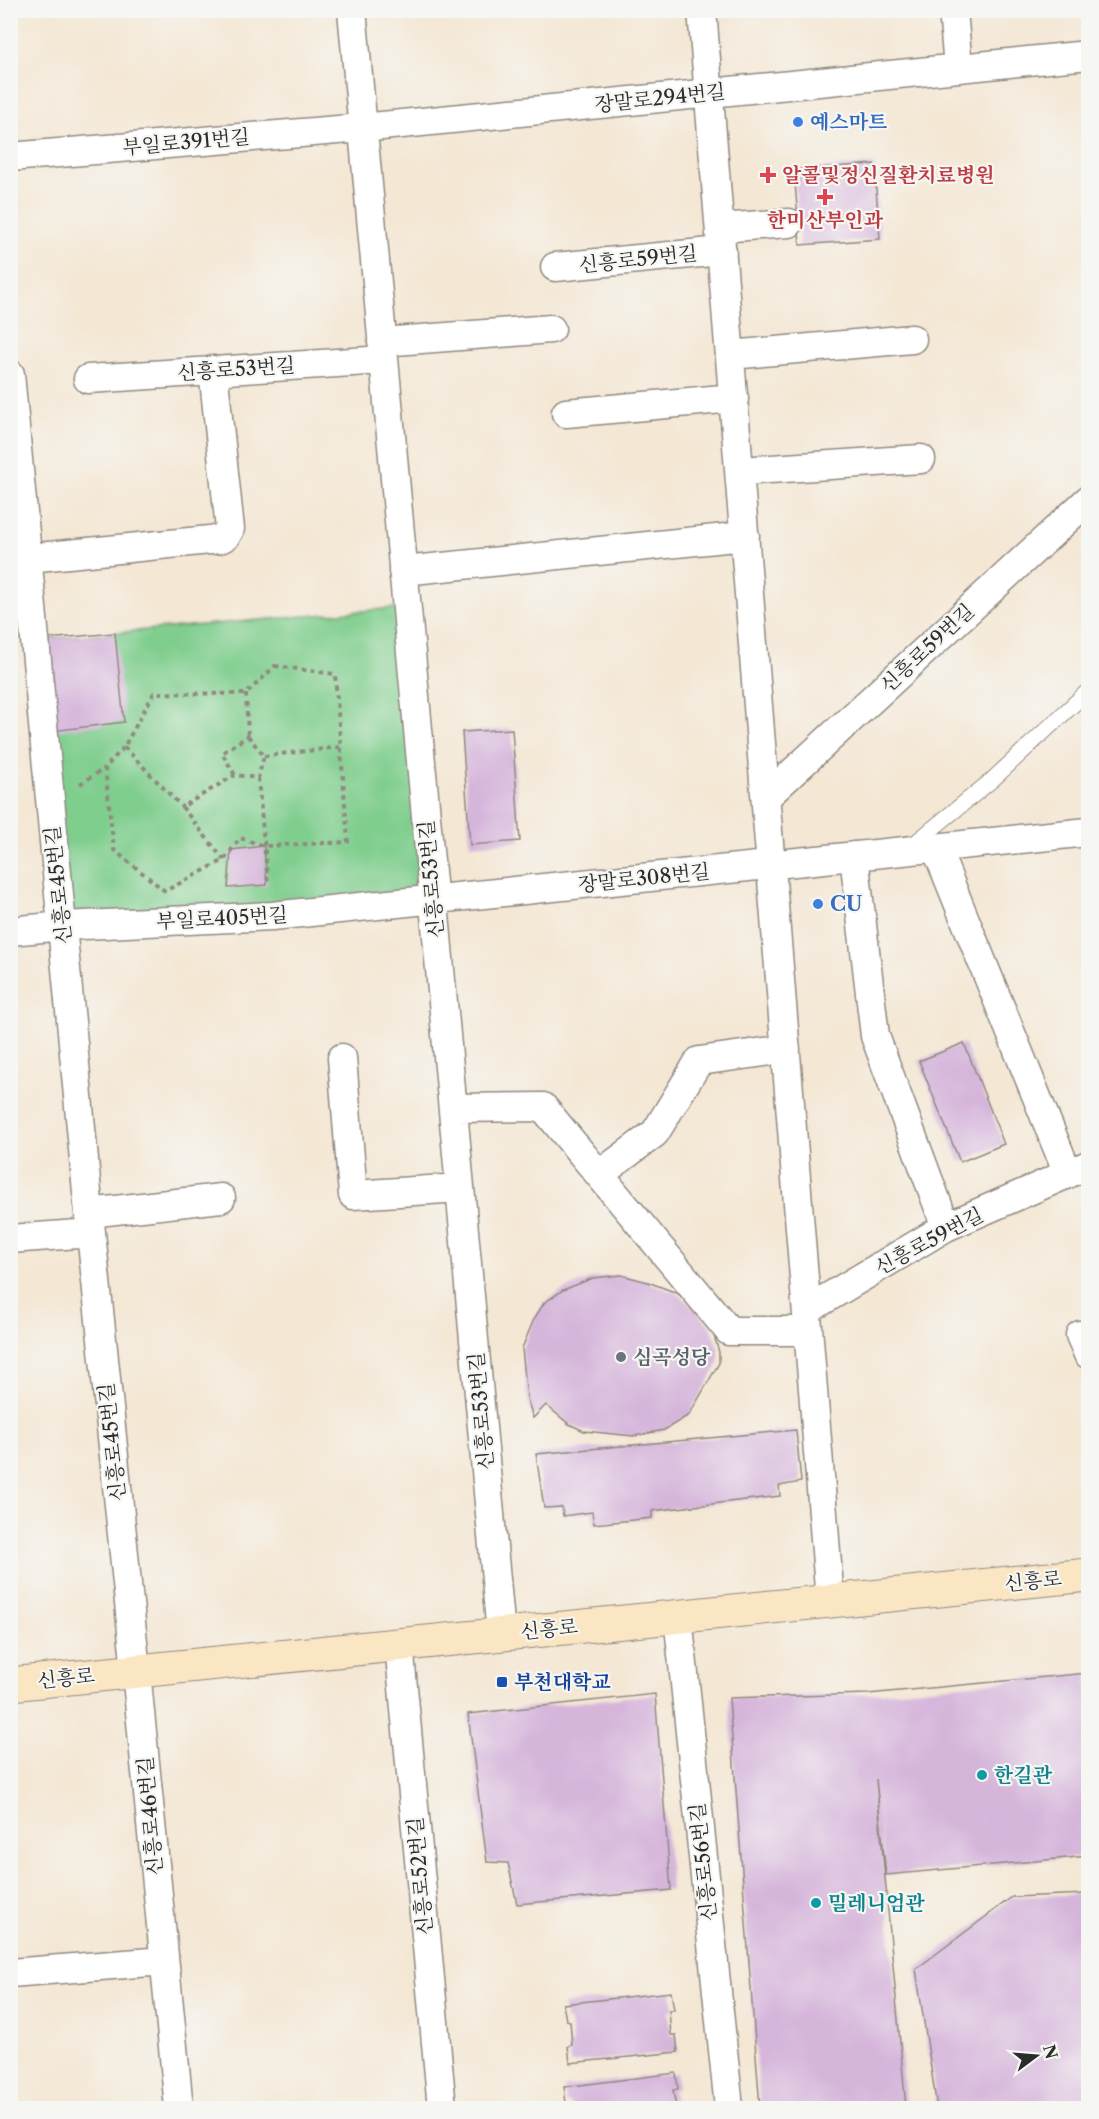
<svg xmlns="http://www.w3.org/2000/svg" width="1099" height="2119" viewBox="0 0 1099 2119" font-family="'Libre Caslon Text','Noto Serif KR',serif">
<rect width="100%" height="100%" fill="#f6f6f2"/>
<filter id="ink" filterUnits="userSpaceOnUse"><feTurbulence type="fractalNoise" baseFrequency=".0167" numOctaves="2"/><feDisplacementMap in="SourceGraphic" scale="12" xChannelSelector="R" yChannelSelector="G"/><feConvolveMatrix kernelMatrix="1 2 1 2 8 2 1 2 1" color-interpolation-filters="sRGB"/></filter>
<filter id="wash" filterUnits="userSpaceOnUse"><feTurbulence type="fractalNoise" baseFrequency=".008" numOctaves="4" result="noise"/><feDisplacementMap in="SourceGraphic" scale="24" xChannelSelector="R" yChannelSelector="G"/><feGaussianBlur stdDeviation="1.35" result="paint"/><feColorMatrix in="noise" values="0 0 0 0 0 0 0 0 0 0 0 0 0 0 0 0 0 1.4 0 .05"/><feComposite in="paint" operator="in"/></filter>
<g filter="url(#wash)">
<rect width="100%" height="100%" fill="#f4e7d4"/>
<path fill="#80ce8e" stroke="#567c5c" stroke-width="1.5" d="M406 607 433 899 63 926 35 640Z"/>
<g id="blocks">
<path fill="#d6b5db" d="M874 164 880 239 800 245 794 170Z
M115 633 124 722 44 732 35 640Z
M512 729 520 841 470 845 462 732Z
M264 846 267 885 228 888 231 850Z
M964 1043 1004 1144 960 1162 919 1061Z
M621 1275 648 1282 677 1293 694 1307 712 1329 719 1352V1363L689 1415 664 1430 634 1436 584 1431 569 1424 546 1405 533 1418 527 1398 522 1348 534 1319 544 1303 563 1290 593 1278Z
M796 1430 801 1482 779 1486 780 1496 652 1511V1518L594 1524 592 1512 563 1516 562 1507 544 1508 536 1454Z
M1088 1673V1856L886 1875 876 1779 906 2108H760L729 1698 868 1694Z
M655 1694 671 1890 517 1904 508 1863 487 1862 468 1714Z
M1088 1894V2108H937L916 1969 1012 1897Z
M671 1992 674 2010H669L671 2035H676L678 2052 570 2063 568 2046 572 2045 570 2021 566 2020 563 2004Z
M676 2073 678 2089 673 2090 676 2108H571L570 2103H566L564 2087Z"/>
</g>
</g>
<g filter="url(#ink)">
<use href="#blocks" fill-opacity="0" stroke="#908980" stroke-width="1.5"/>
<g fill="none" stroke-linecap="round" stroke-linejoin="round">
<g stroke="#908980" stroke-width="17">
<path id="lane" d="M910 847 992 780 1088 691"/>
</g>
<g stroke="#908980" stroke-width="31">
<path id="street" d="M352 10 501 1634
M702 10 830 1601
M953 10 958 68
M10 157 362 128 1088 55
M720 228 789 223
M555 267 722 251
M382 342 551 329
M730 355 912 339
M10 374 89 1213 136 1671 179 2108
M88 379 384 360
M566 413 734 398
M740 471 921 459
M28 558 220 539 226 536 230 529 213 370
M403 571 745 536
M766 797 1088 500
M936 848 1068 1174
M854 856 875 1036 946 1227
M10 931 63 926 272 916 1088 832
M342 1058 353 1195 460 1188
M453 1108 543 1107 729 1331H807
M600 1174 655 1133 699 1061 786 1049
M89 1213 221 1198
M10 1239 91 1233
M807 1310 946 1227 1088 1165
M1080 1335 1088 1354
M678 1616 729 2108
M399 1644 442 2108
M10 1973 164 1961"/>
</g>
<g stroke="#908980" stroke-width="35">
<path id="secondary" d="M10 1684 1088 1575"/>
</g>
<path stroke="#908980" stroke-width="4" stroke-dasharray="4.5 4.5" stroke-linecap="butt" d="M275 666 335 674 348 842 264 846 240 838 224 860 165 891 114 850 105 768 124 747 154 693 246 694Z
M246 694 248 736
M248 736 264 756 258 778 235 775 222 753Z
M124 747 182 807
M264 756 340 747
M258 778 268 884
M80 784 105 768
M224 860 182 807 235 775"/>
<use href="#lane" stroke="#fff" stroke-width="15"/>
<use href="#street" stroke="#fff" stroke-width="28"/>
<use href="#secondary" stroke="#fbe6c4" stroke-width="33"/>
</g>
</g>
<g fill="#3f7fe0" stroke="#f6f6f2" stroke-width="2">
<circle cx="798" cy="122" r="6"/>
<circle cx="818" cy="904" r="6"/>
</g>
<g fill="#e0444e" stroke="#f6f6f2" stroke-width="2">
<path d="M765 166h6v6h6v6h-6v6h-6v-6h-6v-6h6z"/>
<path d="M822 188h6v6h6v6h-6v6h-6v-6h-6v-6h6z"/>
</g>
<circle fill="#6b7280" stroke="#f6f6f2" stroke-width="2" cx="621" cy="1357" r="6"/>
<rect fill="#1a4fb4" stroke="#f6f6f2" stroke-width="2" x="496" y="1676" width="12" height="12" rx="3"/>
<g fill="#0f9aa8" stroke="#f6f6f2" stroke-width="2">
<circle cx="982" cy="1775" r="6"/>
<circle cx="816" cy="1903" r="6"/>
</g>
<g text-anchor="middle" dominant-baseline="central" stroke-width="4.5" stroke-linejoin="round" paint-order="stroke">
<g font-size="20" fill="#2b2b2b" stroke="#f6f6f2">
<text transform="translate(660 98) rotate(-6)">장말로294번길</text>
<text transform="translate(186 142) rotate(-5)">부일로391번길</text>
<text transform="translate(638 259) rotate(-6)">신흥로59번길</text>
<text transform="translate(236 369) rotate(-4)">신흥로53번길</text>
<text transform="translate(927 648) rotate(-43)">신흥로59번길</text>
<text transform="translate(644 878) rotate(-6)">장말로308번길</text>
<text transform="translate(431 879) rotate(-95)">신흥로53번길</text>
<text transform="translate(58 885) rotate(-96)">신흥로45번길</text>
<text transform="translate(222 918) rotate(-3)">부일로405번길</text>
<text transform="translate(929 1241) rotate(-28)">신흥로59번길</text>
<text transform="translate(481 1411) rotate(-95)">신흥로53번길</text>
<text transform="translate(112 1442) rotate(-96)">신흥로45번길</text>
<text transform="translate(1033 1581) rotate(-6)">신흥로</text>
<text transform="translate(549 1629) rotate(-6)">신흥로</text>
<text transform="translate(66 1678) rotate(-6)">신흥로</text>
<text transform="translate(150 1816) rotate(-95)">신흥로46번길</text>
<text transform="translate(703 1862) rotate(-96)">신흥로56번길</text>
<text transform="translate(420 1876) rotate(-95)">신흥로52번길</text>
</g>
<g font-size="20" font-weight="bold" fill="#366cbe" stroke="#f6f6f2" text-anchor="start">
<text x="810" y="122">예스마트</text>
<text x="830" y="904">CU</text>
</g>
<g font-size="20" font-weight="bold" fill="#be3a42" stroke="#f6f6f2" text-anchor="start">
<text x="782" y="175">알콜및정신질환치료병원</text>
<text x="825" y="220" text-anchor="middle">한미산부인과</text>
</g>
<g font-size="20" font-weight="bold" fill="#5b616d" stroke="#f6f6f2" text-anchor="start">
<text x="633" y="1357">심곡성당</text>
</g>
<g font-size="20" font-weight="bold" fill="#164399" stroke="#f6f6f2" text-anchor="start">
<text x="514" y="1682">부천대학교</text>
</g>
<g font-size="20" font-weight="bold" fill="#0d838f" stroke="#f6f6f2" text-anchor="start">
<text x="994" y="1775">한길관</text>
<text x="828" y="1903">밀레니엄관</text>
</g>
</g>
<rect width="1099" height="2119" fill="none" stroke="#f6f6f2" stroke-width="36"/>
<g transform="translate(1036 2056) rotate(74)" stroke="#f6f6f2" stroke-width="4.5" paint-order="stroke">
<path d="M0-4.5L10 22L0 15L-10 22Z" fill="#2b2b2b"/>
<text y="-9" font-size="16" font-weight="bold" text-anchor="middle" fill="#2b2b2b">N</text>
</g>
</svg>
